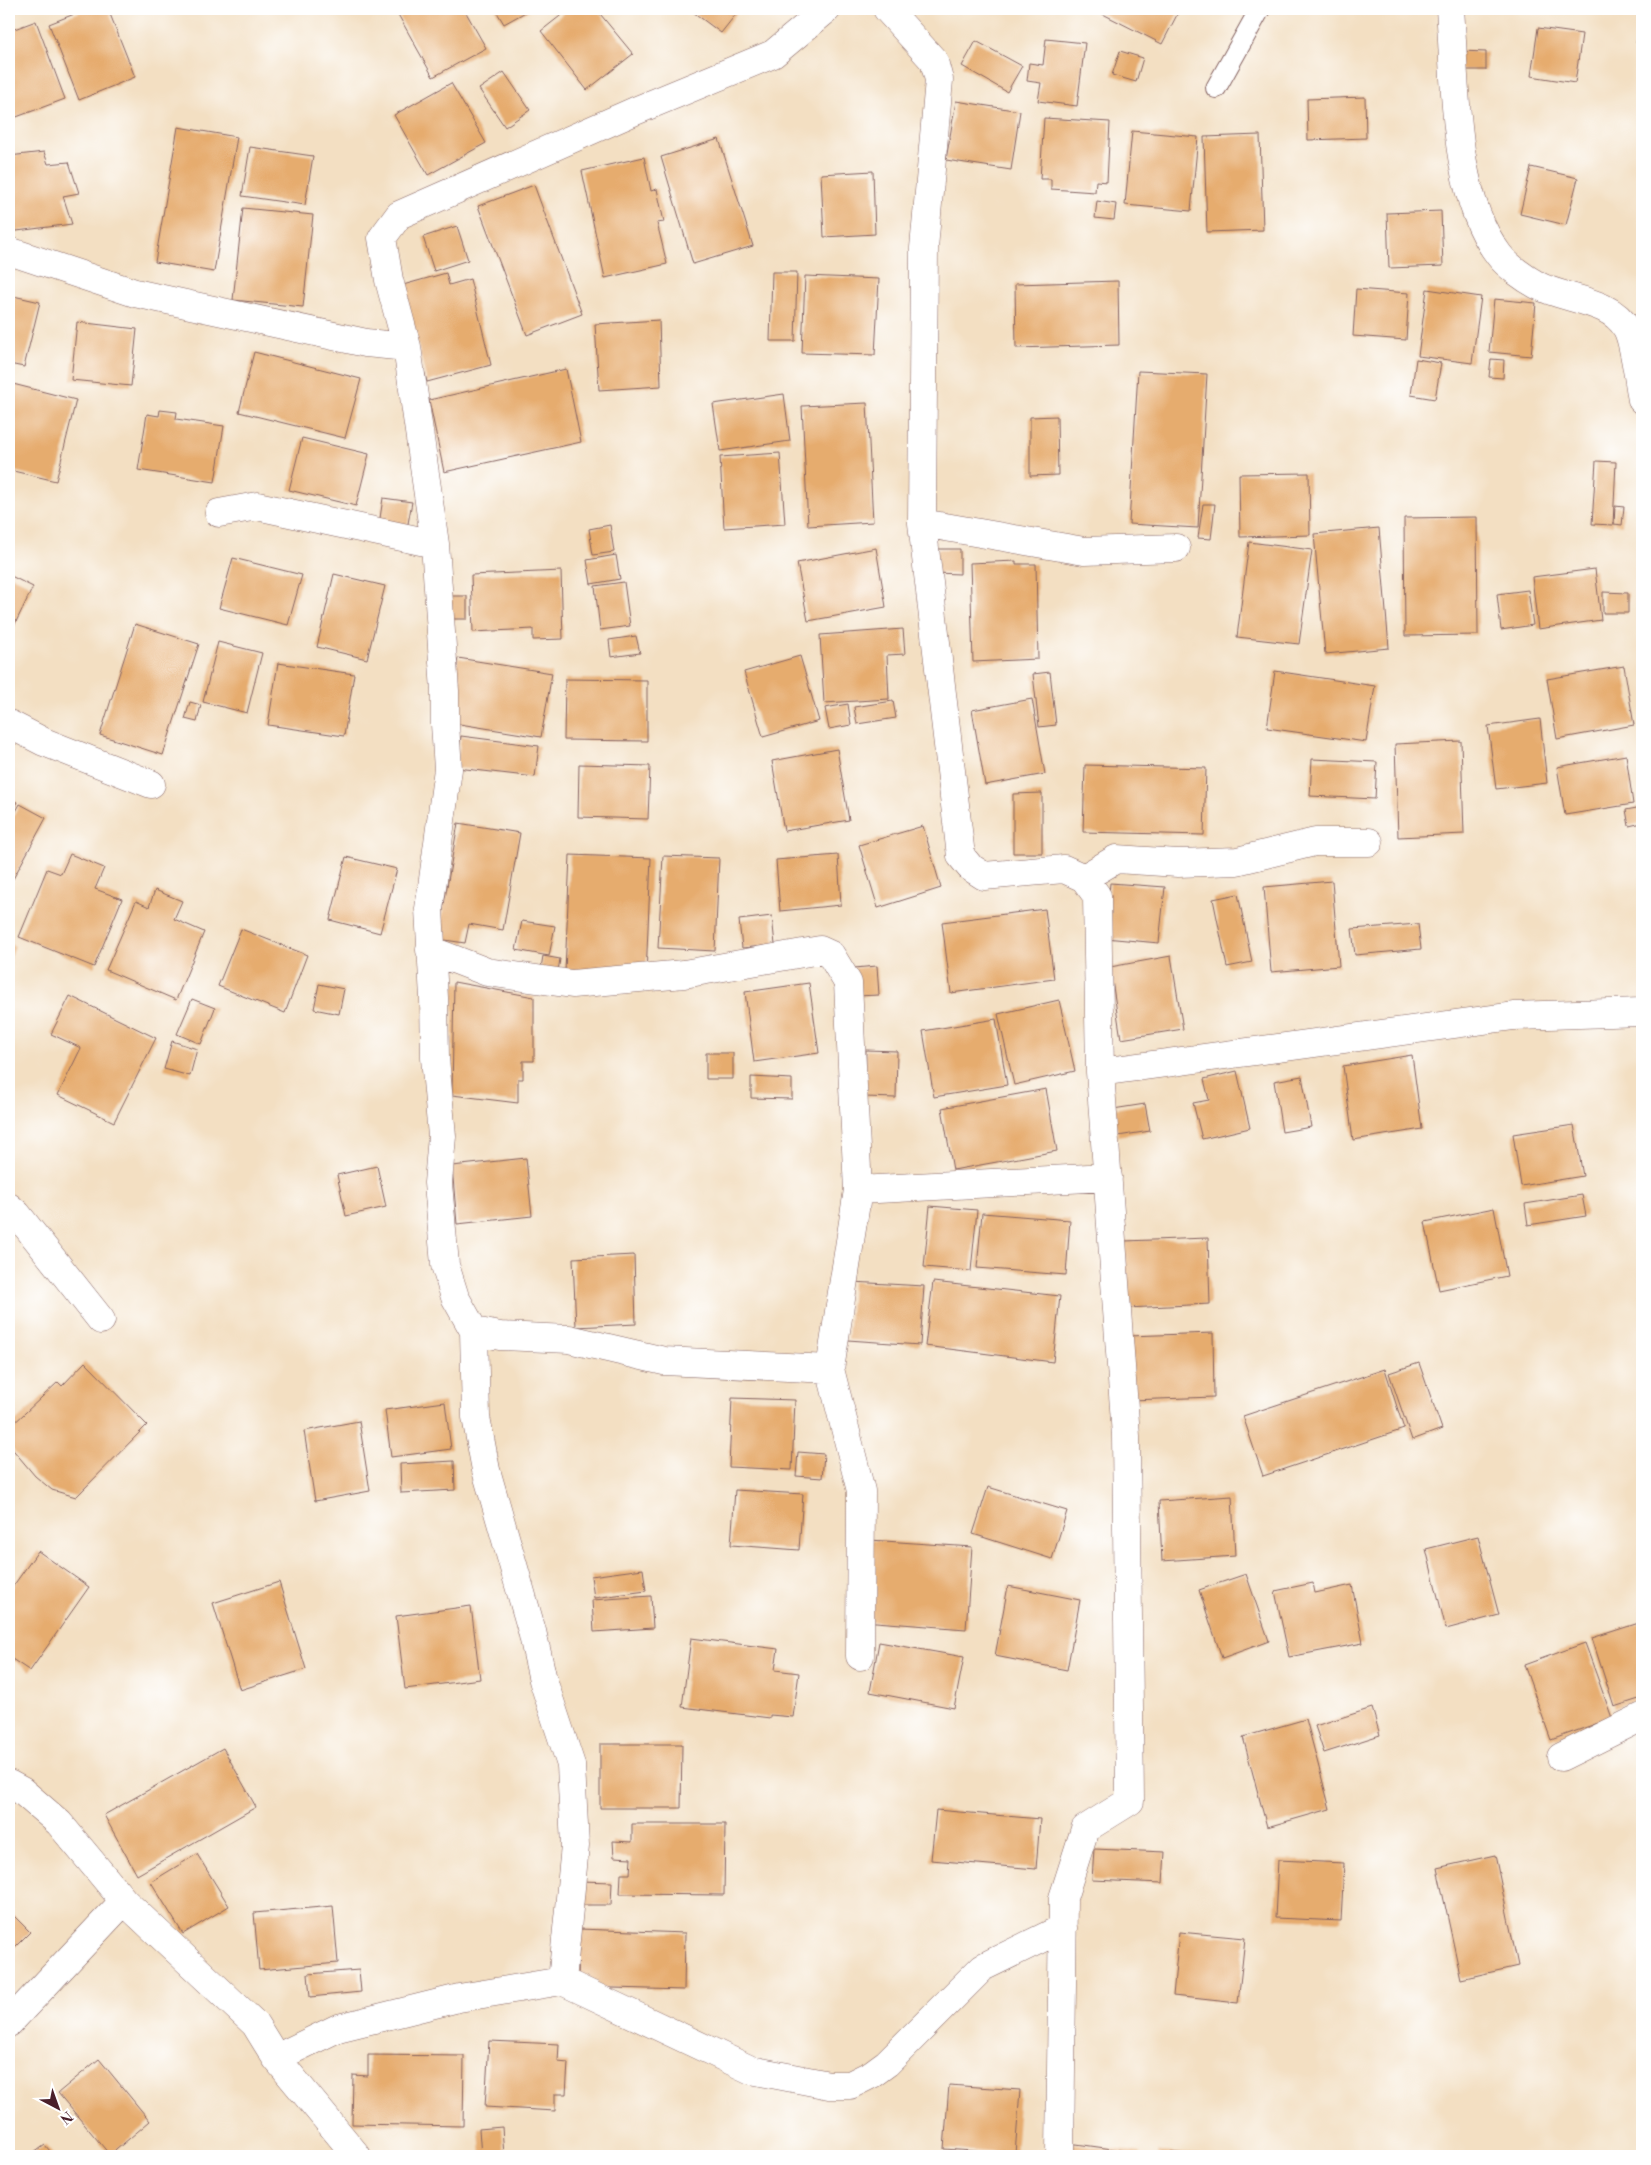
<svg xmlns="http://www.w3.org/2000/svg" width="1651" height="2165" viewBox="0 0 1651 2165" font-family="'Libre Bodoni',serif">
<rect width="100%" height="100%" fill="#fff"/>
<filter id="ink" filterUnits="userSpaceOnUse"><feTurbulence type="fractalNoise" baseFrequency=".02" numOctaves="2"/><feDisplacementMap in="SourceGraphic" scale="10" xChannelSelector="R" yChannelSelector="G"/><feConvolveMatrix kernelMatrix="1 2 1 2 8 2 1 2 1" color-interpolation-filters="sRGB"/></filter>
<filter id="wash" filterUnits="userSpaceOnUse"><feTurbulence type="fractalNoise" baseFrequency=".0096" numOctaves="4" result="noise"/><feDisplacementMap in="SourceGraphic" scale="20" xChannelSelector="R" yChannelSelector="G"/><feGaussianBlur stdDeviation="1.12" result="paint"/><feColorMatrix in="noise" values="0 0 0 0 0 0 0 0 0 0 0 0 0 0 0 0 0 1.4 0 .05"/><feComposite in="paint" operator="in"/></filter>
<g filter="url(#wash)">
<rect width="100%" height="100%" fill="#f3dfc2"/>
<g id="blocks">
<path fill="#e6ac6e" d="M87 9H108L135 77 79 100 49 24Z
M395 9H464L486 48 433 77Z
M495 9H531L504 24Z
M569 9H596L633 54 587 90 541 31Z
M689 9H740L721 33Z
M1093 9H1180L1162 44Z
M1641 11H1642V44L1636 43Z
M36 21 65 99 11 119 12 123 9 124V31Z
M1538 28 1582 34 1575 83 1531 76Z
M1046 39 1085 43 1077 106 1038 101 1041 83 1027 81 1029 63 1043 65Z
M976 41 1022 66 1007 92 962 66Z
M1120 51 1143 58 1136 82 1112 75Z
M1460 51 1486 52V70H1460Z
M504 72 530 110 505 127 479 89Z
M451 83 486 143 428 175 394 115Z
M1365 97 1366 138 1308 140 1307 99Z
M956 101 1020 111 1011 170 946 160Z
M1044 118 1110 122 1107 182 1096 181 1095 192 1051 189V179H1040Z
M178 127 237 137 214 272 155 262Z
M1132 131 1198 137 1191 211 1125 205Z
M1260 135 1263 230 1207 232 1204 137Z
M719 139 753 246 693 264 661 157Z
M250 147 313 156 305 205 242 196Z
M44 152 48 164 69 162 79 193 63 196 72 224 9 232V156Z
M644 157 651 191 657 189 664 222 657 223 667 264 605 278 582 171Z
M1531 167 1578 178 1566 225 1520 214Z
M873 171 875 234 824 237 821 174Z
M534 185 582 314 527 335 478 206Z
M1097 201 1116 204 1114 220 1095 218Z
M243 208 313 215 303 307 233 300Z
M1441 211 1443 266 1389 268 1387 213Z
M457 226 468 260 434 271 423 237Z
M772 272H797L795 341H770Z
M446 273 449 285 470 279 491 365 427 382 403 285Z
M805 276 879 279 875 355 802 353Z
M1118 281 1119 345 1016 348 1015 284Z
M1356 289 1409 293 1406 340 1353 336Z
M1427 289 1481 297 1472 363 1418 356Z
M9 295 40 302 24 367 9 364Z
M1494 299 1536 303 1531 356 1489 352Z
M659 320 661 386 599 390 595 324Z
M77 322 137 329 131 386 71 380Z
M254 352 361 379 345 438 239 412Z
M1416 359 1441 363 1435 399 1411 395Z
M1491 359 1504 360 1503 378 1489 377Z
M566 369 581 442 444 472 429 400Z
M1138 371 1207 374 1198 528 1129 524Z
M9 383 76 400 56 481 9 470Z
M784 394 790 441 720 451 713 404Z
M867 403 873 522 808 526 802 406Z
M160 410 177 412 176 419 224 426 215 482 138 470 147 414 159 416Z
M1057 416 1058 475 1030 476V417Z
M302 438 369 454 356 506 289 490Z
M780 453 785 524 724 528 720 457Z
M1596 461 1616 462 1613 525 1592 524Z
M1309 473 1310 535 1240 537 1239 474Z
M383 498 412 502 407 529 379 525Z
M1203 504H1215L1211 539 1198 538Z
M1615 506 1624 507 1622 525 1614 524Z
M1477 517 1478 635 1405 636 1404 518Z
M610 525 614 552 593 555 589 529Z
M1379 528 1389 648 1325 654 1314 534Z
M1249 542 1312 550 1299 644 1237 637Z
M876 548 886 607 808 621 797 563Z
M935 549H960V574L935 573Z
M616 555 620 579 591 584 587 560Z
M233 558 302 575 288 625 219 608Z
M1016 561V564H1036L1038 659 973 662 970 563Z
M1595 569 1601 620 1538 629 1532 577Z
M561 571 563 639 533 640V629L473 632 471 575Z
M334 574 385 586 367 659 317 647Z
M9 575 33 587 13 628 9 626Z
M624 582 630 626 600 630 595 586Z
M1528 590 1533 625 1501 630 1497 594Z
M1603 592 1628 593V613H1603Z
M444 596H467V619H444Z
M135 624 199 644 163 755 100 735Z
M903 629 905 654 887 655 889 699 824 703 820 635Z
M636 636 640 653 611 657 609 640Z
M218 642 262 653 247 713 203 702Z
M800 656 819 721 763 737 744 672Z
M458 658 552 673 541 737 447 722Z
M278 663 354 674 344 736 268 725Z
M1624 666 1634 725 1557 739 1547 679Z
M1275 671 1375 686 1366 742 1267 728Z
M1050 672 1056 725 1039 727 1033 674Z
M565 679 647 680V741L564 740Z
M1032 699 1045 774 985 785 972 710Z
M893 701 896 718 857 724 854 707Z
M190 702 201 705 197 722 185 719Z
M848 704 851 725 829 729 825 708Z
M1540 719 1547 783 1496 789 1488 726Z
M461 736 539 746 535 777 457 768Z
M1461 741 1464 834 1398 837 1395 744Z
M837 749 849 820 784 831 772 761Z
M1626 755 1633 804 1565 815 1557 767Z
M1312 759 1377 762 1375 799 1310 796Z
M579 764 650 766 648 819 578 817Z
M1085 765 1206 768 1204 835 1083 832Z
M1042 793V853H1013V794Z
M9 799 17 802 9 818Z
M20 804 46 818 13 879 9 877V824Z
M1642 807V823L1629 826 1626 810Z
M458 823 520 833 503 930 469 924 465 943 438 939Z
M923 826 941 888 878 908 859 845Z
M70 854 104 868 95 889 122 899 94 967 19 937 47 869 61 874Z
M570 855 651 858 646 975 565 972Z
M838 855 841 905 780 911 776 860Z
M663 856 719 858 715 951 658 948Z
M346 857 397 869 380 933 330 920Z
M1332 881 1339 966 1271 972 1264 887Z
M1110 883 1165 887 1159 943 1105 938Z
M155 890 182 901 174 919 204 932 176 1000 106 970 136 901 149 907Z
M1238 894 1252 962 1227 967 1213 899Z
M1045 909 1054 979 951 993 942 922Z
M772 916 775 945 742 948 739 920Z
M522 921 555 926 549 956 516 950Z
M1418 924 1421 949 1355 955 1352 929Z
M241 929 307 955 285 1013 218 986Z
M9 943 15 946 9 962Z
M543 956 560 959 557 977 540 974Z
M1171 956 1183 1029 1121 1039 1110 967Z
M877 966 879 995 856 996 854 968Z
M454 982 534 997V1061H523V1079H518V1103L452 1095Z
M809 983 819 1053 754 1062 745 992Z
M319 984 344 989 339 1014 314 1009Z
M70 996 156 1038 114 1122 58 1095 81 1048 51 1034Z
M192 999 215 1008 201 1044 177 1034Z
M1059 1000 1075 1071 1014 1085 998 1014Z
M996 1019 1007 1085 934 1097 923 1031Z
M172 1041 197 1049 190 1076 164 1069Z
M866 1050 897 1051 896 1098 865 1097Z
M706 1053H733V1079H706Z
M1412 1055 1422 1129 1353 1140 1343 1066Z
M1237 1071 1250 1128 1202 1139 1193 1103 1209 1100 1204 1079Z
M1302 1076 1311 1127 1282 1132 1274 1081Z
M751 1077 792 1079V1099L751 1098Z
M1046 1089 1057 1151 953 1170 942 1108Z
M1145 1104 1150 1131 1118 1136 1113 1109Z
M1574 1125 1583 1176 1521 1186 1513 1134Z
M526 1158 532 1216 457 1224 452 1166Z
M377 1166 386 1207 346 1216 337 1175Z
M1582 1195 1586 1216 1528 1225 1525 1204Z
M930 1206 977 1210 971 1271 924 1267Z
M1494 1208 1507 1276 1439 1290 1425 1222Z
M982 1213 1070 1220 1066 1275 977 1268Z
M1208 1238 1210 1304 1127 1308 1124 1241Z
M634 1255 636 1324 576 1327 573 1258Z
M852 1282 924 1286 920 1345 848 1340Z
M933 1282 1060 1296 1053 1362 925 1346Z
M1213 1333 1214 1397 1131 1400 1129 1336Z
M85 1362 147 1425 76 1497 52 1490 35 1476 9 1445V1428L58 1382 62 1386Z
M1419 1363 1442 1429 1412 1440 1389 1373Z
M1385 1369 1404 1429 1263 1476 1243 1416Z
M732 1398 795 1400 792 1470 729 1467Z
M445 1402 451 1449 391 1457 385 1410Z
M359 1421 370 1491 315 1501 304 1431Z
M798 1452 824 1454 822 1478 796 1476Z
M454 1461 455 1490 401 1493 400 1464Z
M988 1487 1067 1511 1052 1559 973 1534Z
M735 1490 803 1494 799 1550 731 1545Z
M1232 1496 1235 1556 1162 1561 1159 1501Z
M1478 1536 1499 1615 1446 1629 1426 1549Z
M870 1540 972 1547 966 1629 863 1621Z
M38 1551 89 1587 30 1671 9 1657V1592Z
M643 1569 646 1591 594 1598 591 1576Z
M1246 1574 1269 1641 1222 1658 1199 1590Z
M279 1582 306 1669 240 1690 213 1603Z
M1313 1583 1315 1593 1352 1585 1363 1643 1289 1657 1275 1591Z
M1008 1586 1080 1600 1067 1670 995 1656Z
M651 1596 653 1628 594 1632 592 1600Z
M471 1606 480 1679 405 1689 396 1616Z
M1642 1622V1698L1614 1707 1592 1638Z
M691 1638 778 1649 775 1670 799 1673 793 1717 770 1715V1718L682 1707Z
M879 1642 964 1657 954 1708 870 1692Z
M1585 1643 1612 1718 1551 1740 1524 1665Z
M1372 1708 1380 1735 1324 1753 1315 1726Z
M1306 1719 1330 1809 1267 1827 1243 1737Z
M600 1744H682L681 1808H600Z
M223 1748 256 1807 137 1875 104 1815Z
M936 1810 1040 1819 1036 1869 931 1860Z
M632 1824H725L724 1895 620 1894 621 1874H630L631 1858 614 1857 613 1841 632 1842Z
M1094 1849 1165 1852 1163 1883 1092 1880Z
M197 1854 229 1906 183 1934 151 1882Z
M1495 1855 1518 1966 1461 1979 1437 1868Z
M1278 1860 1344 1863 1341 1921 1275 1918Z
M580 1881 612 1882 611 1905H580Z
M333 1906 338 1963 259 1970 254 1913Z
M9 1911 30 1932 9 1953Z
M579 1929 685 1933 684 1990 578 1987Z
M1179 1932 1245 1938 1238 2003 1173 1996Z
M359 1970 361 1992 310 1997 308 1974Z
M489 2041 559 2044 558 2062 568 2063 566 2094H555V2111L485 2107Z
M368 2055 464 2056 463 2126 352 2124 353 2075 368 2076Z
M99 2059 150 2121 110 2155 58 2093Z
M949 2085 1020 2090 1015 2154 944 2149Z
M502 2127 504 2156H481L479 2129Z
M1069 2143 1141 2153 1140 2156H1067Z
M45 2145 54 2156H30Z
M1158 2152 1208 2155V2156H1157Z"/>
</g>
</g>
<g filter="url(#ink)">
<use href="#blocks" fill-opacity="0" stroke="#856260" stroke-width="1"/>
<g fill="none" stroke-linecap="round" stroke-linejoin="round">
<g stroke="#856260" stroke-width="22">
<path id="lane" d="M1216 88 1260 9"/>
</g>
<g stroke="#856260" stroke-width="29">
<path id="street" d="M827 9 773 54 635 111 399 215 382 238 389 280 407 347 435 544 445 691V724L448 769 429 909 434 998 435 1058 442 1136 438 1183 445 1265 455 1297 474 1331 500 1336 569 1339 664 1361 830 1369 861 1491 860 1656
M887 9 934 61 939 80 924 248 922 523 961 856 970 867 984 876 1064 869 1084 878 1097 896 1100 1072 1126 1436 1130 1801 1085 1829 1063 1898 1060 2156
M1450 9C1456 84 1452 194 1499 255 1507 266 1526 279 1537 285 1564 300 1611 299 1627 329 1634 342 1639 384 1642 400
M9 251 135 293 366 343 407 347
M219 513 257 506 435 544
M922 523 1084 551 1176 548
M9 724 44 742 151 784
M1084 878 1116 859 1178 863 1237 861 1315 842H1369
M430 950 487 972 572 984 684 974 820 950 831 955 848 983 858 1190 830 1369
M1100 1072 1514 1016 1642 1012
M858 1190 1108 1177
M9 1207 17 1214 101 1320
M474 1331 476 1417 486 1470 532 1631 543 1680 571 1765 575 1846 562 1981
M1561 1757 1642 1717
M9 1784 22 1791 59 1823 124 1901 255 2024 276 2058 338 2028 459 1998 562 1981 751 2070 829 2085H850L872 2074 887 2063 983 1967 1063 1928
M9 2023 124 1901
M276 2058 357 2156"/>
</g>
<use href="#lane" stroke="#fff" stroke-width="20"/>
<use href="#street" stroke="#fff" stroke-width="28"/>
</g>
</g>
<rect width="1651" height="2165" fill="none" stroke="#fff" stroke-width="30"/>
<g transform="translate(58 2108) rotate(139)" stroke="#ffffff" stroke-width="4" paint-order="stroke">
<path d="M0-4L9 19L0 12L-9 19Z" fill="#4a1f2b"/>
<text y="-8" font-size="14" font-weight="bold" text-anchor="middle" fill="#4a1f2b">N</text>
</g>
</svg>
